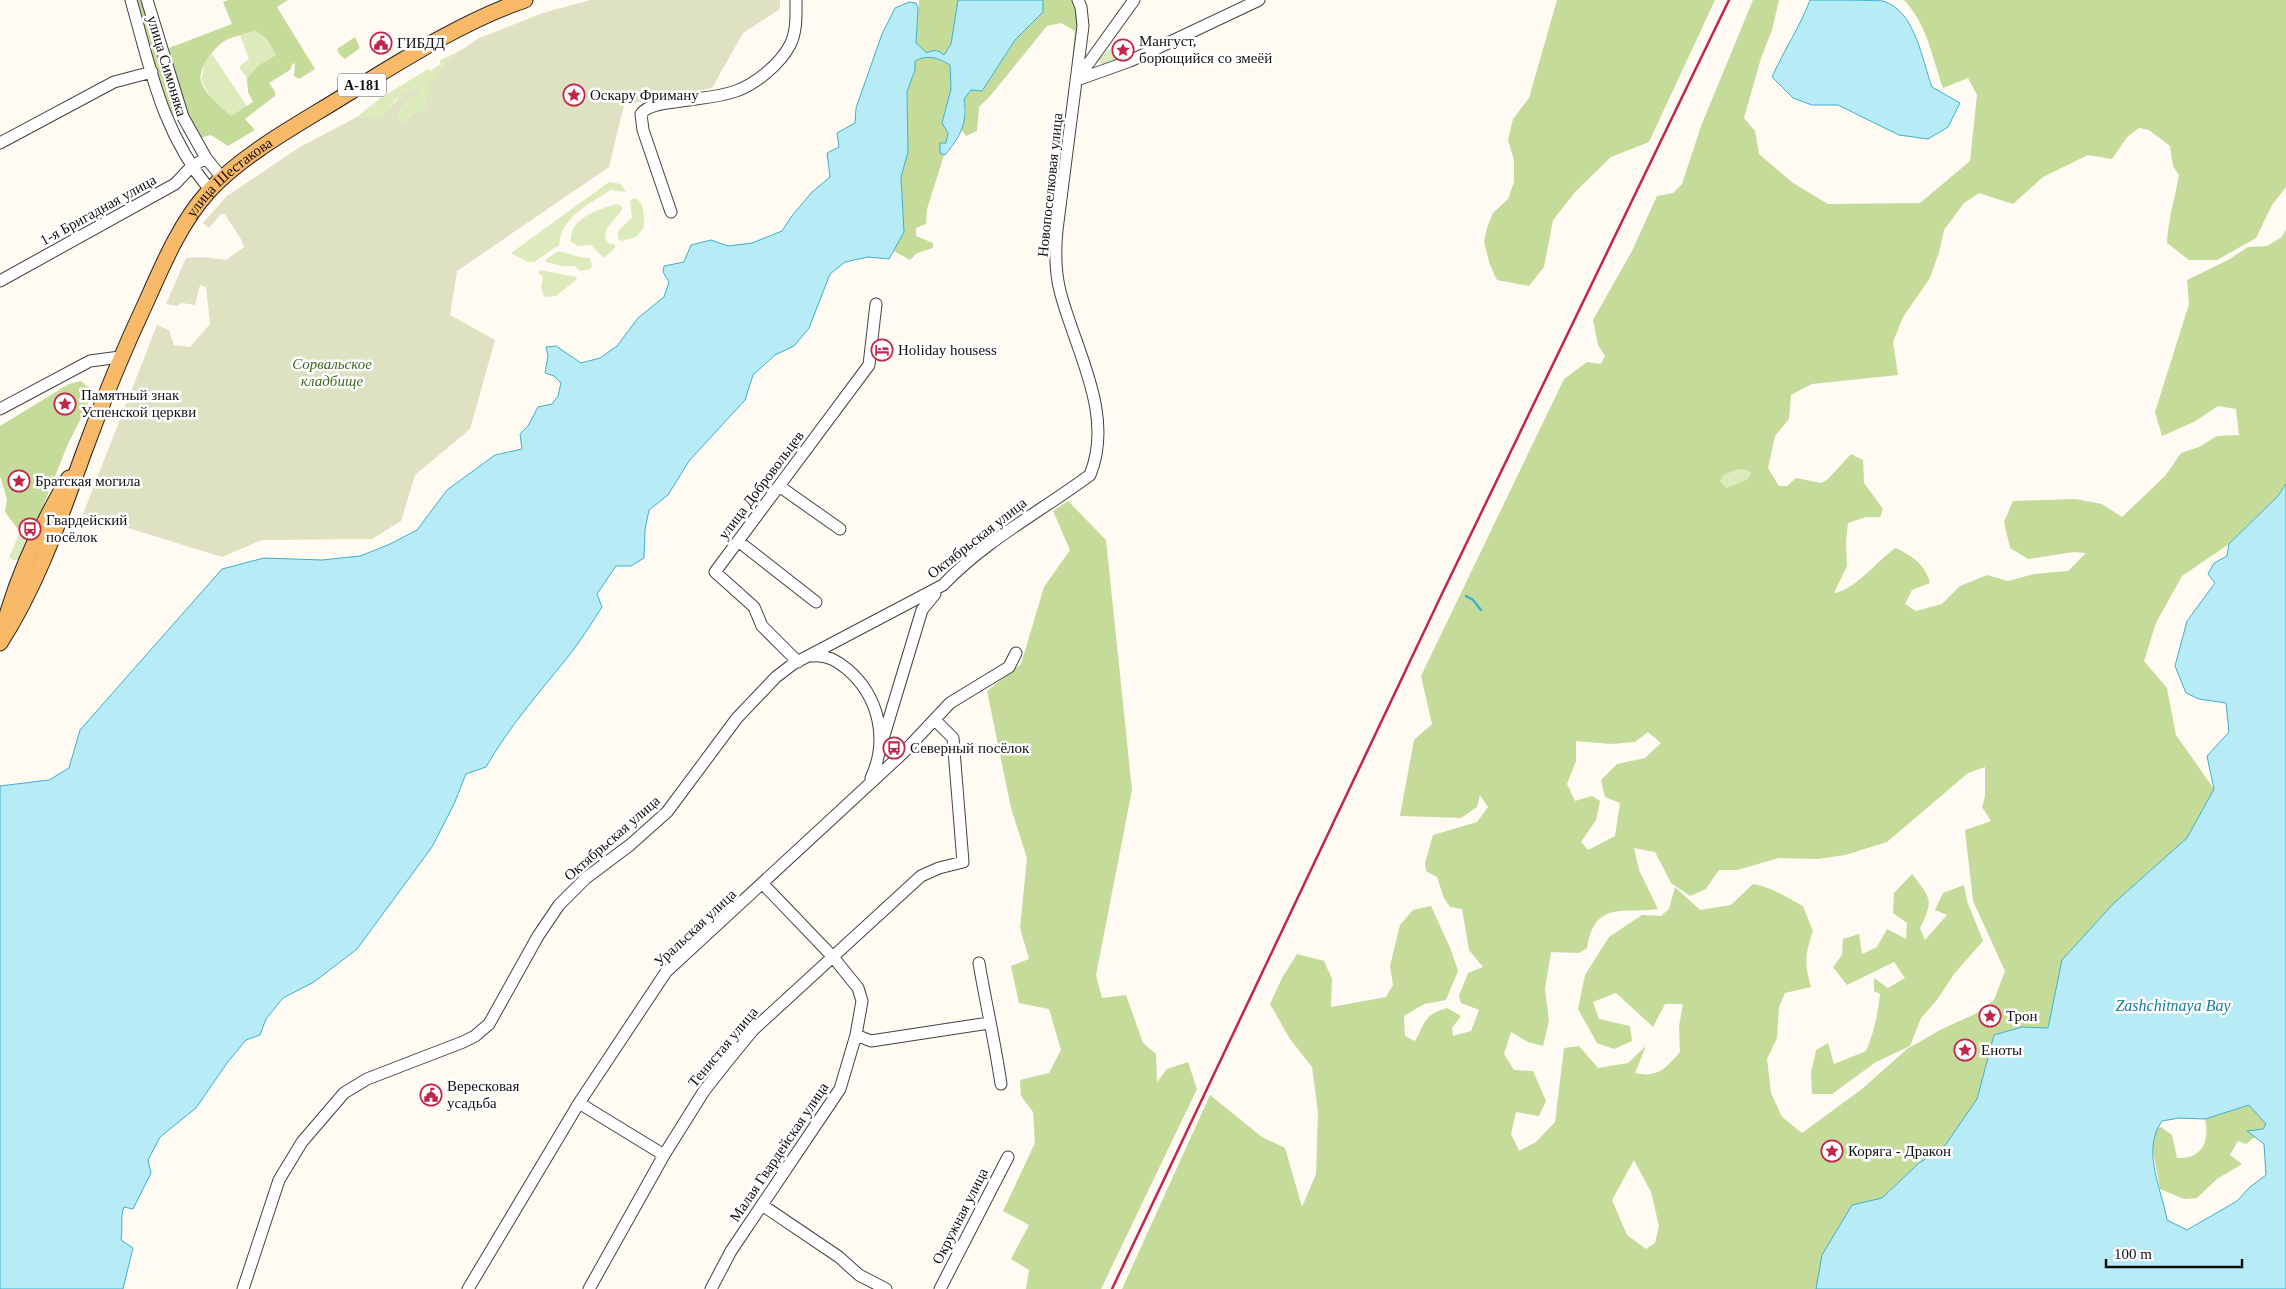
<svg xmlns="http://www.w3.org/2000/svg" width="2286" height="1289" viewBox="0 0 2286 1289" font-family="Georgia,serif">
<rect width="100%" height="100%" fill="#fffaf2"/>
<path fill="#ddeabb" d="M255 31 266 38 276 55 259 65 247 78 239 67 249 59 240 35Z
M1116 44 1127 59 1105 67 1097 60Z
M467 47 446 62 425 111 413 113 404 123 399 119C399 106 408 101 418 94L396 99 382 120 357 117 379 99 428 69 430 71 441 64 439 61Z
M212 54 247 106 231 116 211 98 201 80 205 62Z
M609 182 621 184 626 192 611 190C589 204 562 216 559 245L534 262H528L511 253Z
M635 198C645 203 644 216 644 227L636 237 621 241 618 238V231L632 217 630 200Z
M618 204 622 207V210C617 219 598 230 608 243L615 245V248L604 258 591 245 578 246 571 242C568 219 600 208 618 204Z
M559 251 579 257 590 258 592 265 590 269 580 271 575 266H562L546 262V259Z
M540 270 576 277 577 279 556 296 544 297 541 288 543 276 538 273Z
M1739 469 1746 470 1751 473 1748 479 1726 488 1720 481 1724 475Z
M20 532H31L18 560H13L9 557Z"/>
<path fill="#c4db9a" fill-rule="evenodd" d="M136 0H142L176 113 173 116 170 114Z
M228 0H288L277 7 315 69 299 79 294 76 295 64 293 63 290 70 269 83 275 92V96L245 119 255 130 228 146 211 135 200 138 185 117 169 48 232 24 223 2ZM255 31 266 38 276 55 259 65 247 78 248 92 253 102 231 116C221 106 206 96 201 82 197 69 215 46 226 40 235 36 245 34 255 31Z
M919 0H958L951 44 944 55C938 50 934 49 927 53L916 43Z
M1043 0H1075L1079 25 1075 61H1072L1075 31 1061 23 1047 26 991 95 979 107 977 131 966 136 961 129 966 112 964 99 971 90H983L1015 40 1043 12Z
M1557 0H1715L1649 142 1611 157 1575 192 1553 220 1544 267 1529 286 1497 280 1490 265 1484 242 1487 228 1493 213 1508 199 1514 182V160L1508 140 1513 119 1529 98Z
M1753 0H1779L1772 30 1761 58 1744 118 1755 131 1759 154 1793 183 1828 204 1920 203 1970 161 1977 95 1968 78 1943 88C1932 57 1927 24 1904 0H2286V187L2272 205 2256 238 2217 260H2189L2167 243C2168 220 2175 198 2179 175L2173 166 2170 146 2149 130 2139 128 2127 137 2112 159 2088 155 2043 177 2013 204 1979 193 1964 203 1944 230 1939 252 1930 278 1903 317 1893 342 1898 375 1812 384 1791 395 1789 419 1775 436 1768 468 1779 486H1787L1796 478 1821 483 1828 479 1851 454 1863 460 1864 483 1883 509 1880 517H1866L1848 523 1846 541 1847 566 1834 593C1856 590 1876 561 1896 548 1913 557 1925 564 1930 583L1912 590 1905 604 1916 611 1942 604 1960 586 1987 575 2008 581 2034 574 2068 571 2086 553 2074 552 2028 559 2010 548 2004 522 2013 501 2075 499 2102 504 2122 517 2165 476 2181 453 2199 447 2217 436 2239 435 2236 409 2218 406 2194 422 2162 436 2155 412 2189 304 2187 280 2228 260 2248 247 2267 246 2282 237 2286 229V484L2278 496 2229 544 2182 576 2156 623 2144 661 2167 688 2176 735 2214 789 2187 838 2114 903 2062 960 2048 1028 2022 1027 1994 1035 1977 1099 1944 1147 1919 1163 1882 1198 1852 1205 1822 1255 1816 1289H1122L1210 1095 1262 1137 1285 1148 1302 1207 1316 1174 1318 1112 1312 1067 1290 1039 1270 1004 1282 978 1297 954 1324 961 1332 979 1331 1007 1386 997 1393 985 1390 966 1400 925 1413 910 1431 906 1451 950 1458 971 1446 1000 1424 1004 1404 1016 1405 1036 1415 1041C1426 1022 1423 1015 1447 1008L1461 1016 1452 1028 1453 1036 1471 1031 1479 1010 1461 1003 1459 996 1468 973 1483 967 1469 950 1462 909 1450 907 1444 898 1437 877 1426 871 1425 863 1433 835 1477 822 1488 807 1480 795 1477 807 1461 818 1400 816 1414 740 1432 724 1421 676 1564 379 1587 362 1601 364 1605 356 1598 345 1593 320 1632 251 1657 196 1673 193 1682 184 1701 126ZM1739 469 1746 470 1751 473 1748 479 1726 488 1720 481 1724 475ZM1648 732 1661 743 1645 758 1617 764 1601 780 1605 797 1620 803 1615 836 1588 850 1581 842 1596 820 1600 801 1592 796 1575 801 1567 784 1576 761V741L1611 744 1635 742ZM1985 767V797L1982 807 1991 821 1965 830 1973 901 2005 971 1994 1000 1975 1014 1942 1029 1907 1049 1862 1089 1802 1133 1782 1117 1771 1093 1767 1059 1777 1038 1779 1007 1785 993 1811 987C1804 963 1805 954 1813 931L1803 906C1784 896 1774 888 1753 884L1731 905 1700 910 1675 887 1669 909 1661 916 1642 915 1609 937 1585 975 1578 1009 1597 1043 1614 1049 1632 1041 1630 1026 1599 1019 1593 1002 1616 993 1653 1027 1665 1004H1683L1679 1026 1680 1052C1665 1069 1658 1078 1635 1073L1646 1046 1628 1063 1598 1068 1579 1046 1564 1048 1555 1122 1536 1142 1519 1151 1511 1134 1516 1112 1539 1116 1546 1101 1533 1071 1514 1070 1504 1054 1511 1032 1528 1042 1543 1046 1549 1021 1545 989 1551 952 1579 953 1587 948C1595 900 1622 914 1658 909L1639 870 1634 848 1655 852 1671 883 1690 896 1706 889 1719 870H1737L1779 858 1818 859 1845 855 1887 842 1968 773ZM1634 1160 1651 1192 1659 1226 1655 1243 1646 1249 1627 1235 1612 1200Z
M355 37 360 48 345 59 339 54 337 49Z
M921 57H934L950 65 951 89 942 122 948 133 946 143H940V153L944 155 927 209 926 224 916 228V236L933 243V248L917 253 910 260 892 250 904 232 901 177 908 152 907 92 915 70V61Z
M81 381 94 392 68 444 35 526 31 532H20L5 512 7 499 0 476V426L69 384Z
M1068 501 1106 540 1132 790 1096 975 1102 998 1126 995 1143 1043 1156 1054 1157 1082 1167 1069 1188 1062 1197 1089 1101 1289H1026L1029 1270 1011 1259 1029 1225 1003 1211 1035 1143 1033 1112 1021 1096 1020 1080 1049 1073 1061 1050 1049 1009 1019 1003 1011 966 1029 959 1020 928 1027 858 1011 808 987 691 1021 664 1044 587 1070 550 1053 511Z
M1912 874C1931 899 1934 899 1920 928L1925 940 1947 915 1935 910 1943 893 1964 885 1967 901 1983 941 1954 974 1937 1000 1921 1018 1910 1046 1876 1062 1832 1094H1812L1811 1073 1816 1050 1828 1043 1834 1064 1866 1051C1874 1033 1878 1013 1880 994L1874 991V978L1888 988 1905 978 1894 962 1847 985 1833 967 1842 955 1843 939 1859 934 1862 954 1877 947 1887 929 1906 939 1907 923 1893 913 1894 893Z
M2250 1105 2266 1124 2263 1129 2248 1131 2255 1137 2246 1144 2238 1141 2230 1155 2242 1164 2217 1179 2197 1198 2184 1199 2160 1189 2152 1144 2157 1128 2161 1127 2172 1135 2177 1158C2202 1159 2210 1142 2205 1119Z"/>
<path fill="#dee2c2" d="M590 0H780V9L743 33 712 88 624 105 609 167 457 271 450 315 495 340 470 429 415 475 401 521 372 539 262 540 222 557 83 514 157 325 169 330 174 345 190 347 210 324 206 287 200 285 195 305 182 303 177 306 166 304 186 258 203 257 226 260 244 247C244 241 229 222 225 214H221L209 228 203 223 227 196 300 147 357 117 382 119C392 105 400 93 418 88V94C408 101 399 106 399 119L404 123 413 113 425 111 428 86 446 62 477 39 543 13Z"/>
<path fill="#b7ebf6" stroke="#3db0ce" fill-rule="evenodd" d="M958 0H1043V12L1015 40 982 91 971 90 964 99C968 123 960 137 945 155L940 153V143H946L948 133 942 123 951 89 950 65C939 58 927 54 915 61V70L907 92 908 152 901 177 904 232 889 259 868 257 845 262 830 274 809 328 794 346 775 355 753 375 745 400 689 461 668 495 649 510 645 530 644 558 631 566H616L597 594 602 607C591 624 580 642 567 658 538 694 509 727 486 767L466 774 454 804 432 847 357 949 314 982 283 998 266 1019 260 1035 246 1040 227 1063 196 1108 160 1137 148 1160 151 1173 133 1209 124 1207C120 1217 123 1228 121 1240L133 1248 123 1289H0V786L49 780 69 768 80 730 222 569 264 558 322 560 360 556 388 545 417 530 447 490 495 455 522 449 520 434 528 426 538 407 552 404 558 396 561 383 554 376 545 373 548 356 546 347 556 346 581 363 600 358 617 346 638 318 664 297 669 282 663 272 664 266 684 262 691 245 711 240 728 246 752 243 782 231 791 217 812 192 830 177 827 153 839 147 837 133 855 123 856 108 882 34 895 8 909 2 916 3 918 8 916 43 927 53C934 49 938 50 944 55L951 44Z
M1810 0C1827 0 1869 0 1883 1 1915 10 1922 60 1932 87L1960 103 1948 127 1928 139 1899 135 1838 105H1812L1793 98 1772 77C1784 50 1800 27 1810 0Z
M2286 484V1289H1816L1822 1255 1852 1205 1882 1198 1919 1163 1944 1147 1977 1099 1994 1035 2022 1027 2048 1028 2062 960 2114 903 2187 838 2214 789 2207 756 2229 732 2226 703 2199 699 2186 693 2175 666 2187 621 2215 583 2208 574 2214 563 2227 556 2229 544 2278 496ZM2249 1105 2266 1124 2263 1129 2247 1131 2264 1144 2266 1175 2250 1187 2237 1201 2187 1230 2167 1220C2162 1190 2141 1150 2162 1121L2179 1118 2205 1119Z"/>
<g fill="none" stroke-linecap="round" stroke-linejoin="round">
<path stroke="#3db0ce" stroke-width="2.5" d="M1466 596 1473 600 1481 610"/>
<g stroke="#434343" stroke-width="13">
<path id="minor" d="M131 0C151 71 162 132 210 190
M147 0 183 117 206 158 223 179
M1078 78 1134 0
M1077 80 1130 61 1259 0
M0 143 114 82 152 72
M671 212 643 130 641 114C647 105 665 103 675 102 695 98 717 98 736 91 756 84 780 64 790 45 797 32 796 14 796 0
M0 281 175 184 191 167 206 158
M0 409 90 361 120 357
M779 486 840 529
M738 541 816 602
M812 656C826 654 837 661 847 669 879 696 889 740 871 778
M798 662 762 626 754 607 715 572 869 365 876 304
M879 752 922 610 935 594
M979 963C986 1004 995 1043 1001 1084
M856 1035 871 1041 989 1023
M579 1103 664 1155
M762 1205 839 1257 859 1275 886 1289
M243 1289 279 1180 302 1142 344 1093 367 1079 463 1042 475 1036 489 1024 538 936 559 905 586 878 630 845 667 812 737 718 776 677 793 664 943 585C986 540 1040 512 1090 475 1115 414 1075 350 1060 291 1055 271 1055 250 1057 230L1083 26 1081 7 1078 0
M468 1289 579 1103 666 972 903 753 950 703 1009 667 1016 653
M589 1289 664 1155 704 1091 726 1063 753 1030 921 876 939 868 963 862 953 738 935 720
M711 1289 731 1251 840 1089 856 1035 862 1001 858 988 833 957 763 884
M940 1289 1008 1157"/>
</g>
<g stroke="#212121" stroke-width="17">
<g id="major">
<path d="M2 633C16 579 40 526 69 478"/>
<path id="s1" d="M0 643C38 584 60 518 84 452 103 400 124 349 148 298 164 262 181 222 208 192 245 152 301 123 347 94 399 62 467 19 525 0"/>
</g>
</g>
<use href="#minor" stroke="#fff" stroke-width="11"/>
<use href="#major" stroke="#f8ba69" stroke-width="15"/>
<path stroke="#c1264b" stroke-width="2.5" d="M1112 1289 1440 598 1729 0"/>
</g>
<defs>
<g id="civic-ring" transform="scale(1.125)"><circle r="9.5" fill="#fff" stroke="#c1264b" stroke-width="1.5"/><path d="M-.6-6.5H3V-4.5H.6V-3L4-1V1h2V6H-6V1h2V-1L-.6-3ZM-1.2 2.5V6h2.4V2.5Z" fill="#c1264b"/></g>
<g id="sight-ring" transform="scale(1.125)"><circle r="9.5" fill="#fff" stroke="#c1264b" stroke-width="1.5"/><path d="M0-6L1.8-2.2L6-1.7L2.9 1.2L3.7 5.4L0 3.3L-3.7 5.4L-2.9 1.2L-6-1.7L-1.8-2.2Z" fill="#c1264b"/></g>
<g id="hotel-ring" transform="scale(1.125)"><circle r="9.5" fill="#fff" stroke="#c1264b" stroke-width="1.5"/><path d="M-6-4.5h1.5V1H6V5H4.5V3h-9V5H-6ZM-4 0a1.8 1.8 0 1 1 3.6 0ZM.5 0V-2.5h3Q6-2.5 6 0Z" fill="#c1264b"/></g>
<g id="bus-ring" transform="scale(1.125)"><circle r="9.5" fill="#fff" stroke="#c1264b" stroke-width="1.5"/><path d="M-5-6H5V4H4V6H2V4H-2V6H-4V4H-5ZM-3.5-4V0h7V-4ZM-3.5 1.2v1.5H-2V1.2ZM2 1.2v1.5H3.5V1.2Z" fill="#c1264b"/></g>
</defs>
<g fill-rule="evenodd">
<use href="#civic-ring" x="381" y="43"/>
<use href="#sight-ring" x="1123" y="50"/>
<use href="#sight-ring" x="574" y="95"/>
<use href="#hotel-ring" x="882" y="350"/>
<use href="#sight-ring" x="65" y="404"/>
<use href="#sight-ring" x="19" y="481"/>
<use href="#bus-ring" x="30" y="529"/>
<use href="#bus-ring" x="894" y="748"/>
<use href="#sight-ring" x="1990" y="1016"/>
<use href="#sight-ring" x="1965" y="1050"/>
<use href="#civic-ring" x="431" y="1095"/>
<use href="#sight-ring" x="1832" y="1151"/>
</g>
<g text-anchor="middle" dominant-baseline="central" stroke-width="5" stroke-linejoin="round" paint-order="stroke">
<rect fill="#fff" stroke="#585858" stroke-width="1" x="338" y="73.5" width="48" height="23" rx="4"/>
<g font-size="14" font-weight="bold" fill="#101010">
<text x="362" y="85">А-181</text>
</g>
<g font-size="15" fill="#101010" stroke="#fff" text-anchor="start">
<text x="1139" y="41">Мангуст,<tspan x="1139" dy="17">борющийся со змеёй</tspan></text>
<text x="397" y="43">ГИБДД</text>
<text x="590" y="95">Оскару Фриману</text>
<text x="898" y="350">Holiday housess</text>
<text x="81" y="395">Памятный знак<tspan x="81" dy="17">Успенской церкви</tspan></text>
<text x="35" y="481">Братская могила</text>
<text x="46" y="520">Гвардейский<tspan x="46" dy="17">посёлок</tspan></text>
<text x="910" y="748">Северный посёлок</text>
<text x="2006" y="1016">Трон</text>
<text x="1981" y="1050">Еноты</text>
<text x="447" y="1086">Вересковая<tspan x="447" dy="17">усадьба</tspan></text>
<text x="1848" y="1151">Коряга - Дракон</text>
</g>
<g font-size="15" fill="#101010" stroke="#fff">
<text transform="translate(167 66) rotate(73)">улица Симоняка</text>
<text stroke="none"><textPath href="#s1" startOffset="524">улица Шестакова</textPath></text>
<text transform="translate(1050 185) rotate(-84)">Новопоселковая улица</text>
<text transform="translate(98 210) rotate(-29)">1-я Бригадная улица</text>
<text transform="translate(761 485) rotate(-53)">улица Добровольцев</text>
<text transform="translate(977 538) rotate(-38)">Октябрьская улица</text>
<text transform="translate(612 838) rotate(-41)">Октябрьская улица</text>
<text transform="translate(695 928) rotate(-43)">Уральская улица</text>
<text transform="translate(723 1047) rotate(-50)">Тенистая улица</text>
<text transform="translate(779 1152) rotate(-56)">Малая Гвардейская улица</text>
<text transform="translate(960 1216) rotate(-63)">Окружная улица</text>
</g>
<g font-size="15" font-style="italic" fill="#3c681f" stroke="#fff">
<text x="332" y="364">Сорвальское<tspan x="332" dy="17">кладбище</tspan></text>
</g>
<g font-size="16" font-style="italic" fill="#177b9c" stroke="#fff">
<text x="2173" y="1005">Zashchitnaya Bay</text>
</g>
</g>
<path d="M2106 1259v8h136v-8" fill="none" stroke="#101010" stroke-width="2.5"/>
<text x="2114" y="1259" font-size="15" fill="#101010" stroke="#ffffff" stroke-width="4" paint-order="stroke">100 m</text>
</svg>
